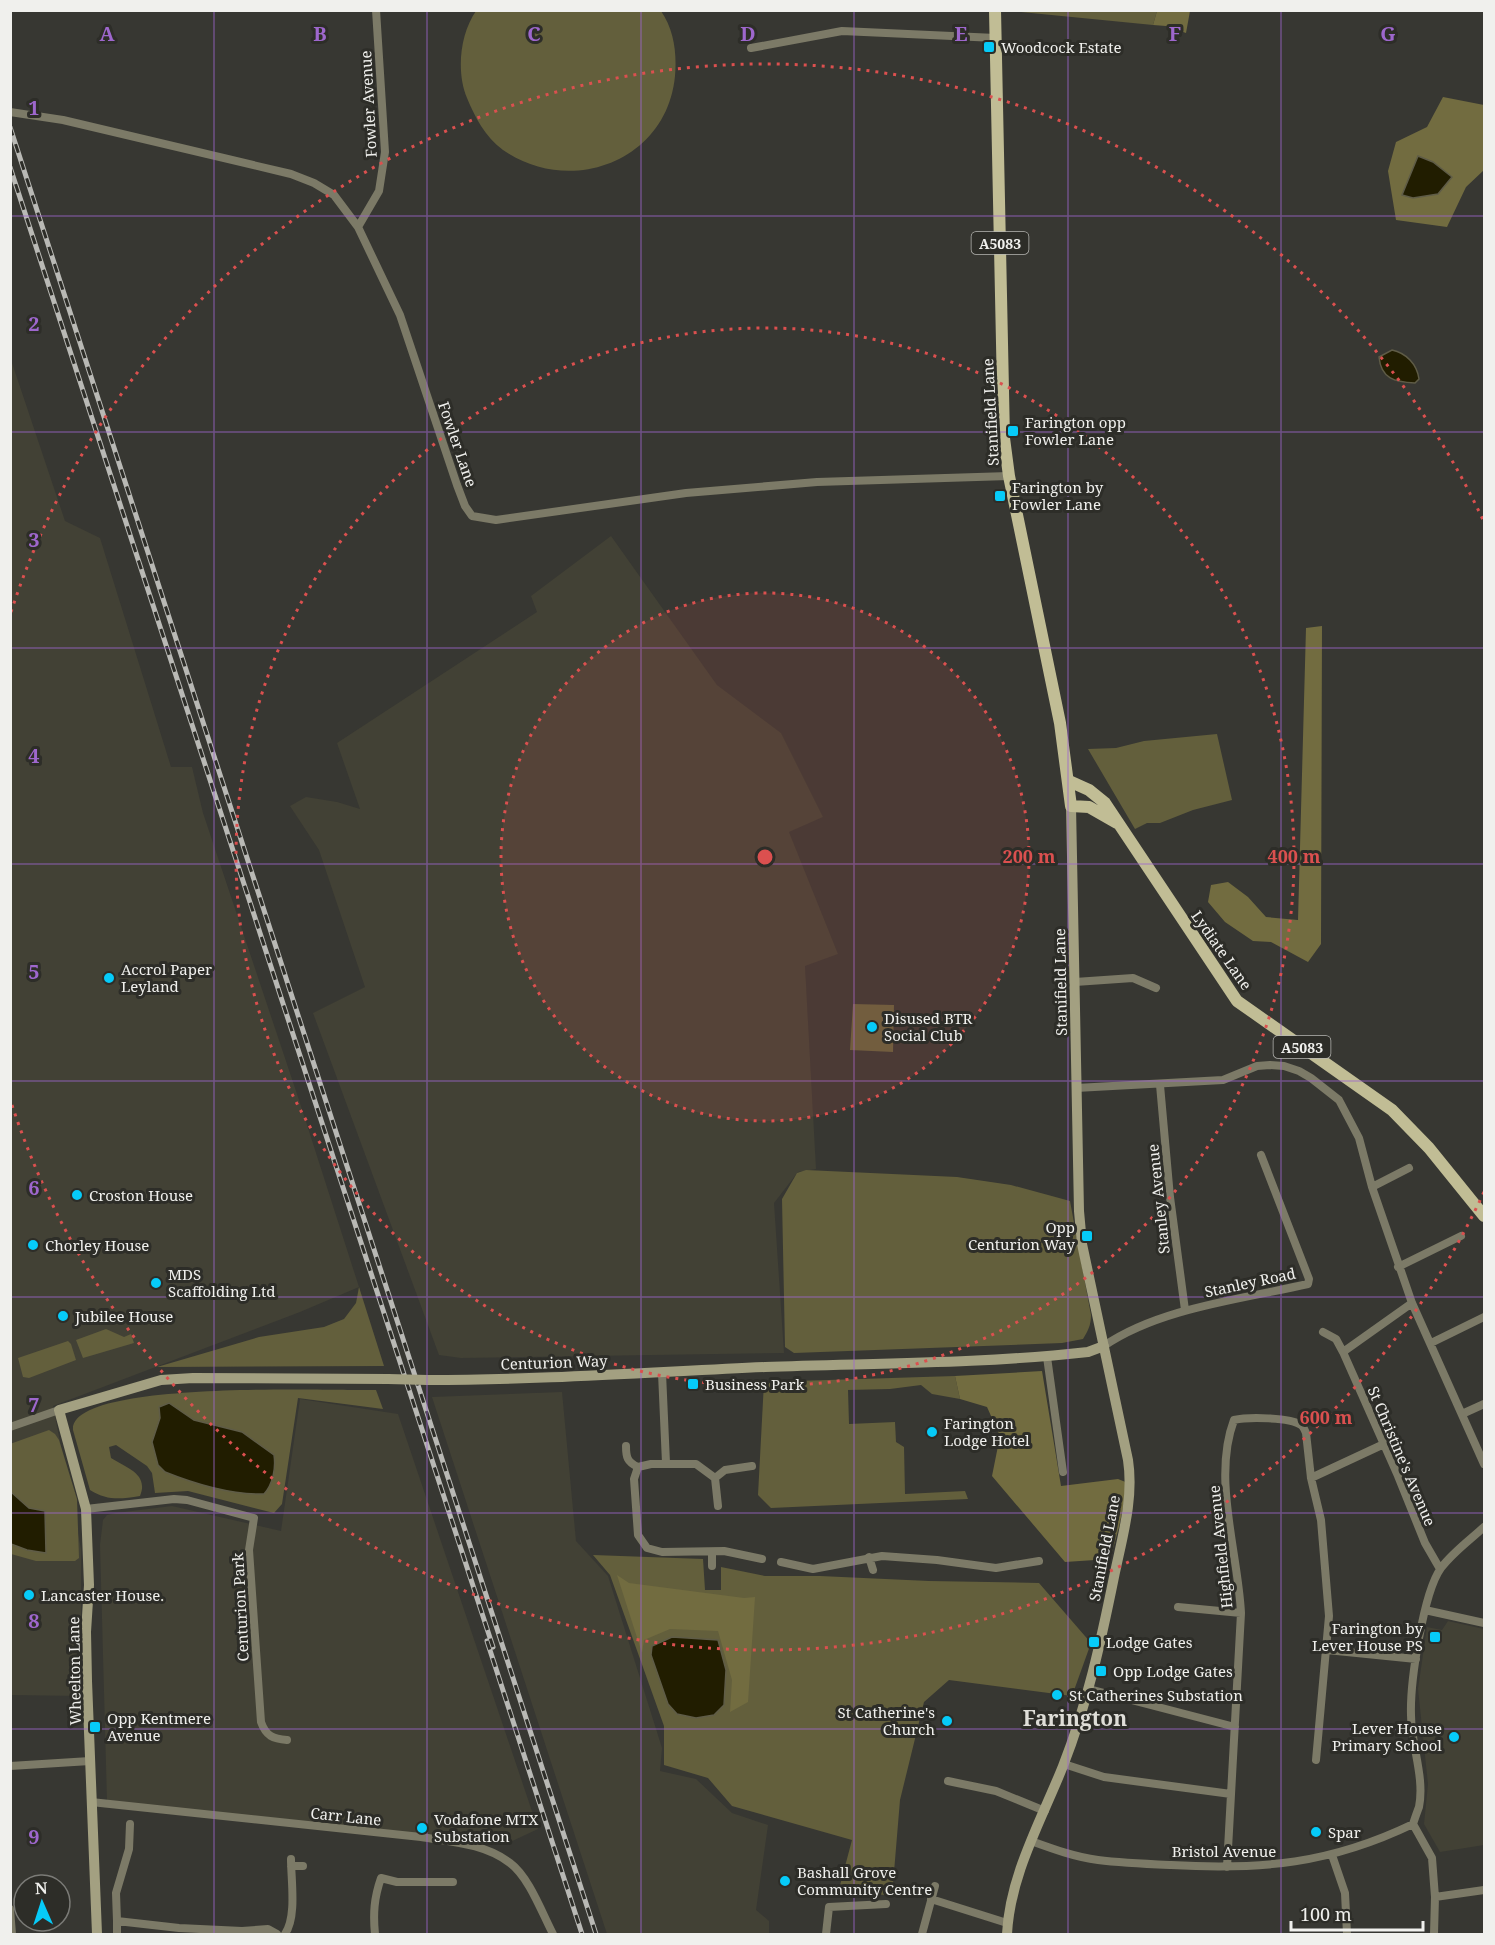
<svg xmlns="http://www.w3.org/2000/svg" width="1495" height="1945" viewBox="0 0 1495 1945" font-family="'Noto Serif',serif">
<rect width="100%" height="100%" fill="#373732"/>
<path fill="#424135" d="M10 357 65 521 100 538 171 767H192L203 813 299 1100 359 1287 300 1312 53 1406 81 1549V1696L11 1695Z
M611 536 717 685 781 733 823 817 789 832 838 954 805 966 816 1169 798 1172 774 1203 784 1353 461 1358 439 1355 313 1013 365 987 319 850 290 806 306 797 337 802 360 809 337 743 537 612 531 596Z
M562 1392 576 1541 608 1576 662 1748 660 1771 696 1779 732 1813 768 1825 756 1910 769 1921V1934H607L432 1397Z
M300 1399 398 1414 538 1829 506 1844 107 1801 100 1545 103 1520 107 1515 116 1513 172 1506 281 1531Z
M1448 1621 1484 1629V1845L1440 1852 1424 1824 1428 1784 1418 1689 1427 1627 1442 1630Z"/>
<path fill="#635f3c" d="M476 11H661C674 30 677 53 675 76 667 161 571 197 503 150 485 137 475 117 467 98 456 72 460 34 476 11Z
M1012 11H1157L1153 25Z
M1217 734 1232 800 1193 810 1160 823H1147L1135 829 1088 749 1116 748 1144 741Z
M853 1004 894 1005 893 1052 850 1050Z
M806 1170 957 1177 1011 1185 1070 1201 1091 1315C1091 1325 1088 1331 1083 1339L1062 1343 794 1353 785 1347 782 1199 797 1173Z
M359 1287 384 1366 157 1367 259 1337 324 1327 344 1319 356 1303Z
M106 1329 124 1337 131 1334 134 1343 83 1358 76 1340Z
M68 1341 71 1344 76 1360 29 1378 23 1377 18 1358Z
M955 1376 960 1399 932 1394 921 1385 890 1389 848 1390 849 1424 895 1422 896 1442 904 1447 905 1494 965 1491 968 1499 771 1508 758 1495 764 1382Z
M376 1390 383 1409 298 1398 282 1504 274 1513 188 1491 155 1493 152 1473 147 1466 116 1445 109 1447 111 1458C127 1468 149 1474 140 1496 120 1499 108 1501 90 1490L73 1430C69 1379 337 1391 376 1390Z
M49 1430 55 1434 59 1440 77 1499 79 1558 75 1561H36L11 1554 10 1444Z
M593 1555 703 1559 705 1590H721V1567L765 1576H820L929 1581 1039 1583 1091 1643 1072 1696 949 1680 924 1702 900 1800 892 1896 839 1889 852 1840 732 1806 708 1778 664 1765V1726L610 1575Z"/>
<path fill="#726c40" d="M1157 11H1190L1186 33 1166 26 1153 25Z
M1443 97 1484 105V170L1466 187 1447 227 1396 220 1388 171 1396 142 1427 127Z
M1322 626 1321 944 1308 962 1271 942 1253 941 1225 922 1208 902 1211 885 1228 882 1248 897 1266 917 1298 920 1306 628Z
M1042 1371 1061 1486 1118 1479 1128 1483 1119 1527 1110 1559 1065 1562 992 1476 1000 1436 987 1407 960 1399 955 1376Z
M617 1575 629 1583 744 1598 755 1597 748 1702 730 1712 732 1680 718 1631 670 1629 644 1640 642 1653Z"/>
<path fill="#211d00" stroke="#5f5c47" stroke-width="1.5" d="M1418 156 1433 162 1452 177 1438 194 1413 198 1402 195Z
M1392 350C1406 353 1417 364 1419 379L1415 383C1395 382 1381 379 1379 357Z
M169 1403 194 1420 242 1432 274 1455C276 1468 273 1484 264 1494 232 1495 195 1484 165 1472L158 1465 152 1442 160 1418 159 1407Z
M11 1492 29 1508 45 1511 46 1553 27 1550 11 1544Z
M672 1637 718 1640 726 1670 724 1705 714 1715 696 1718 677 1714 668 1704 651 1655 652 1646Z"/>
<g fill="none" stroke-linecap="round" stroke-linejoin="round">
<path stroke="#7c7a67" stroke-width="8" d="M751 48 842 31 996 38
M10 112 63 120 291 174 314 183 334 195 358 227 400 315 457 485 465 506 472 516 496 520 686 493 817 482 1009 476
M358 227 379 191 385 152 376 10
M1075 982 1133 978 1156 988
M1160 1085 1170 1197 1185 1310
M1076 1088 1223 1080 1257 1066 1270 1065 1284 1066 1299 1071 1311 1078 1339 1100 1359 1138 1372 1187 1412 1303 1484 1464
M1372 1187 1409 1168
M1398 1267 1461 1236
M1412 1303 1343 1352 1398 1476 1425 1543 1440 1569
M1323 1332 1336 1339 1343 1352
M1431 1343 1484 1317
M1104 1346C1159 1308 1243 1299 1308 1284L1309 1279 1261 1155
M1047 1357 1063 1472
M662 1373 666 1463
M1462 1414 1484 1404
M10 1427 59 1410
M626 1446C626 1457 627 1462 638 1467
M715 1478 725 1470 752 1466
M1311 1478 1384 1444
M718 1506 715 1478 696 1464H651L638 1467 634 1479 638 1535 647 1548 662 1552 724 1551 762 1559
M86 1509 174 1499 187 1500 254 1518 249 1550 261 1722C266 1736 273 1739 287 1740
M712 1552V1566
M869 1557 873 1570
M781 1562 813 1569 882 1556 937 1560 996 1568 1039 1561
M1178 1607 1241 1613
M1425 1610 1484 1623
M1327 1650 1416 1659
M1089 1689 1235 1727
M1064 1764 1104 1777 1231 1794
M10 1766 90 1761
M948 1781 996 1791 1045 1811
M91 1802 421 1837C451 1842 484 1843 510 1863 529 1877 542 1913 553 1934
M130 1824 129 1849 116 1893 117 1921 179 1928 242 1931 268 1929 277 1934
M1413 1824 1432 1858 1435 1897 1434 1934
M1031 1841C1053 1849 1075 1857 1098 1860 1122 1863 1147 1864 1171 1865 1262 1870 1330 1864 1413 1824 1415 1818 1417 1812 1419 1807 1425 1777 1411 1745 1411 1715 1410 1683 1423 1593 1441 1568 1453 1552 1470 1540 1484 1527
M1332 1855 1345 1893 1347 1934
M291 1866H303
M1227 1867 1241 1613C1238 1552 1212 1478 1234 1420 1247 1417 1290 1417 1301 1425 1304 1427 1304 1429 1306 1433L1311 1478 1321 1520 1329 1616 1316 1760
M1435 1897 1484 1890
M931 1899 1007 1923
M10 1909 12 1934
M117 1921V1934
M285 1934C297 1917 291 1880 291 1859
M375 1934C373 1914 374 1898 381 1878L397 1882H453
M826 1934 829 1907 886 1904
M922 1934 935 1886"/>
<path stroke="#a3a081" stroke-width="10" d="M428 1380C541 1380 653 1372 765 1367 873 1363 980 1364 1088 1352L1104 1346
M97 1934 87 1681 86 1632 89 1585 86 1509 59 1410 161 1380 193 1378 388 1379
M1007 1934C1010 1875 1041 1821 1063 1766 1087 1705 1101 1641 1114 1577 1122 1538 1134 1499 1128 1460L1082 1244 1079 1211 1071 806"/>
<path stroke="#c1bd95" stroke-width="12" d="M995 10 1004 438 1009 476 1060 723 1071 806 1089 807 1117 823
M1069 781 1089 790 1105 803 1237 1001 1392 1110 1429 1148 1484 1216"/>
<g stroke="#b9b9b5" stroke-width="5">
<path id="rail" d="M10 127 596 1934
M10 167 493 1647
M487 1641 582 1934"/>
</g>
<use href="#rail" stroke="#2d2d28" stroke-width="3" stroke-dasharray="9" stroke-linecap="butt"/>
<path stroke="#a3a081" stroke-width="10" d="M388 1379 428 1380"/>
</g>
<path fill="none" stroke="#9e67cd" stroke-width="1.5" stroke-opacity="0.55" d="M214 10V1934M427 10V1934M641 10V1934M854 10V1934M1068 10V1934M1281 10V1934M10 216H1484M10 432H1484M10 648H1484M10 864H1484M10 1081H1484M10 1297H1484M10 1513H1484M10 1729H1484"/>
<circle cx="765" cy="857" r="264" fill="#db504f" fill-opacity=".12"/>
<g fill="none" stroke="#db504f" stroke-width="3" stroke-dasharray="3 6">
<circle cx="765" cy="857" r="264"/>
<circle cx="765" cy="857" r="529"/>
<path d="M1484 1192A793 793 0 0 1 11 1102M11 612A793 793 0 0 1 1484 522"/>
</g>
<g fill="#06cbf9" stroke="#2d2d28" stroke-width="2">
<rect x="983" y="41" width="12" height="12" rx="3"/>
<rect x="1007" y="425" width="12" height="12" rx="3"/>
<rect x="994" y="490" width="12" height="12" rx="3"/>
<circle cx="109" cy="978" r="6"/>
<circle cx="872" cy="1027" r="6"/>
<circle cx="77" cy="1195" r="6"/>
<rect x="1081" y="1230" width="12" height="12" rx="3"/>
<circle cx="33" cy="1245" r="6"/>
<circle cx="156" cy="1283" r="6"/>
<circle cx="63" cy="1316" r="6"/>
<rect x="687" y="1378" width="12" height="12" rx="3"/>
<circle cx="932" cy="1432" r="6"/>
<circle cx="29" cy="1595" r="6"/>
<rect x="1429" y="1631" width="12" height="12" rx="3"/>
<rect x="1088" y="1636" width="12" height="12" rx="3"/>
<rect x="1095" y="1665" width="12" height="12" rx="3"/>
<circle cx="1057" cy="1695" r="6"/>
<circle cx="947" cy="1721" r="6"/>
<rect x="89" y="1721" width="12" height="12" rx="3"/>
<circle cx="1454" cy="1737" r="6"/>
<circle cx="422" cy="1828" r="6"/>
<circle cx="1316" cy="1832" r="6"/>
<circle cx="785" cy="1881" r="6"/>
</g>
<g text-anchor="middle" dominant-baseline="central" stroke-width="6" stroke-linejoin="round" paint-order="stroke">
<g fill="#2d2d28" stroke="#b6b6b2" stroke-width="1.5">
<rect x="971.5" y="232" width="57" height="22" rx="4.5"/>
<rect x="1273.5" y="1036" width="57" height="22" rx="4.5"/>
</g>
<g font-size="14" font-weight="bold" fill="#f0f0ed">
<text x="1000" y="243">A5083</text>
<text x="1302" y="1047">A5083</text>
</g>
<g font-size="15" fill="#f0f0ed" stroke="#2d2d28" text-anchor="start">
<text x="1001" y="47">Woodcock Estate</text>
<text x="1025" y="422">Farington opp<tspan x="1025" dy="17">Fowler Lane</tspan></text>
<text x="1012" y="487">Farington by<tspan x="1012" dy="17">Fowler Lane</tspan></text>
<text x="121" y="969">Accrol Paper<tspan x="121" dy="17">Leyland</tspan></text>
<text x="884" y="1018">Disused BTR<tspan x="884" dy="17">Social Club</tspan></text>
<text x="89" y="1195">Croston House</text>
<text x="1075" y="1227" text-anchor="end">Opp<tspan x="1075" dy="17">Centurion Way</tspan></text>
<text x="45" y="1245">Chorley House</text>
<text x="168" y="1274">MDS<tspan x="168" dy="17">Scaffolding Ltd</tspan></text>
<text x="75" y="1316">Jubilee House</text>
<text x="705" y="1384">Business Park</text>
<text x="944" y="1423">Farington<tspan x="944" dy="17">Lodge Hotel</tspan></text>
<text x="41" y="1595">Lancaster House.</text>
<text x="1423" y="1628" text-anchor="end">Farington by<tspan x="1423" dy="17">Lever House PS</tspan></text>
<text x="1106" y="1642">Lodge Gates</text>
<text x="1113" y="1671">Opp Lodge Gates</text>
<text x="1069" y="1695">St Catherines Substation</text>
<text x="935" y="1712" text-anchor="end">St Catherine's<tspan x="935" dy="17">Church</tspan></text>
<text x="107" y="1718">Opp Kentmere<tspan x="107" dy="17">Avenue</tspan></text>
<text x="1442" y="1728" text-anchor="end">Lever House<tspan x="1442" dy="17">Primary School</tspan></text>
<text x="434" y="1819">Vodafone MTX<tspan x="434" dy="17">Substation</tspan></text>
<text x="1328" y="1832">Spar</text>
<text x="797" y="1872">Bashall Grove<tspan x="797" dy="17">Community Centre</tspan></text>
</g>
<g font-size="15" fill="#f0f0ed" stroke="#2d2d28">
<text transform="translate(368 104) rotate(-93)">Fowler Avenue</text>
<text transform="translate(990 412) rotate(-93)">Stanifield Lane</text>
<text transform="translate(458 444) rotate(71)">Fowler Lane</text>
<text transform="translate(1222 950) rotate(55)">Lydiate Lane</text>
<text transform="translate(1060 982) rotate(-91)">Stanifield Lane</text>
<text transform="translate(1158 1199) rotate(-96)">Stanley Avenue</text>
<text transform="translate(1250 1282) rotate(-12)">Stanley Road</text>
<text transform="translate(554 1362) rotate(-2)">Centurion Way</text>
<text transform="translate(1402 1456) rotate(67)">St Christine's Avenue</text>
<text transform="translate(1220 1547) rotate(-96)">Highfield Avenue</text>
<text transform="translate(1104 1548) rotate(-79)">Stanifield Lane</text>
<text transform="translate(240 1607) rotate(-93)">Centurion Park</text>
<text transform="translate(74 1671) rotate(-91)">Wheelton Lane</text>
<text transform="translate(346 1816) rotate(6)">Carr Lane</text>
<text x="1224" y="1851">Bristol Avenue</text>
</g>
<g font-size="21" font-weight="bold" fill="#dfded8" stroke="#2d2d28">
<text x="1075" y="1718">Farington</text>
</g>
</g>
<g font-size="20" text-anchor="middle" font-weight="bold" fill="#9e67cd" stroke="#2d2d28" stroke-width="6" stroke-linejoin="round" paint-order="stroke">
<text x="107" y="41">A</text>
<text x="320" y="41">B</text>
<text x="534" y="41">C</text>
<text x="748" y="41">D</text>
<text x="961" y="41">E</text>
<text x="1175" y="41">F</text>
<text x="1388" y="41">G</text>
<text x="34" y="115">1</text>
<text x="34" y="331">2</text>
<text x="34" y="547">3</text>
<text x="34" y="763">4</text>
<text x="34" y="979">5</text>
<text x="34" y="1195">6</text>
<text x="34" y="1412">7</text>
<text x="34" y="1628">8</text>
<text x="34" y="1844">9</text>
</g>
<circle cx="765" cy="857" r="9" fill="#db504f" stroke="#2d2d28" stroke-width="3"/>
<g font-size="18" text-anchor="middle" font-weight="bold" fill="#db504f" stroke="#2d2d28" stroke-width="6" stroke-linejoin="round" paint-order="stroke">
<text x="1029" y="863">200 m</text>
<text x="1294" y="863">400 m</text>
<text x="1326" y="1424">600 m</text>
</g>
<rect width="1495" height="1945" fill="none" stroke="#f0f0ed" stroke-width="24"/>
<g transform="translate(42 1903) rotate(357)"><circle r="28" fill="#2d2d28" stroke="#7b7b77" stroke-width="1.5"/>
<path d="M0-4.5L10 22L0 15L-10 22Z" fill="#06cbf9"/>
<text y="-9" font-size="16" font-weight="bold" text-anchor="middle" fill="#f0f0ed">N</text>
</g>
<path d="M1291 1921v9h132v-9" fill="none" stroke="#f0f0ed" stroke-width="3"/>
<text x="1300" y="1921" font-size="18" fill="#f0f0ed" stroke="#2d2d28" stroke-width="4.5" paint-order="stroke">100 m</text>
</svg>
